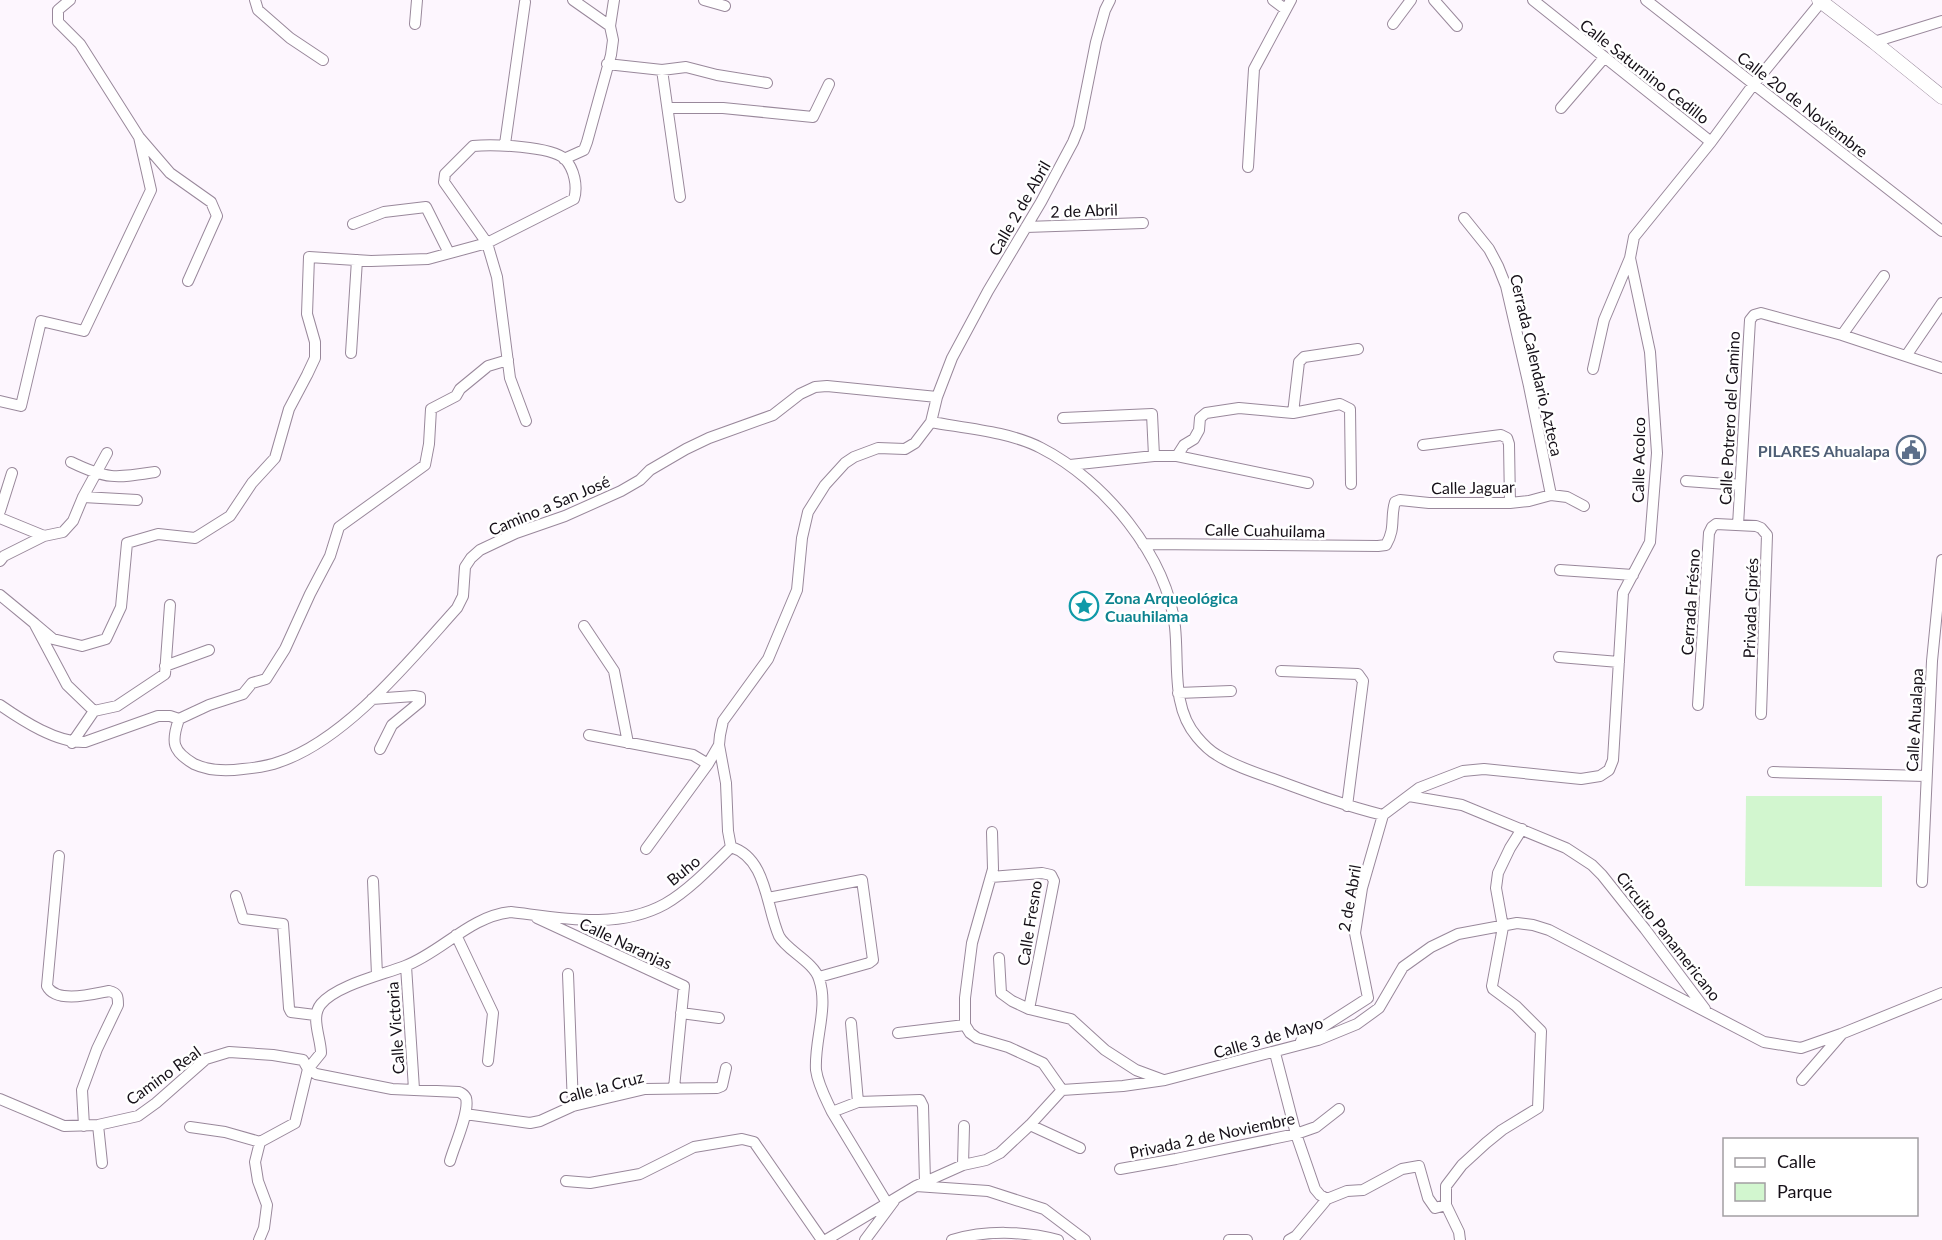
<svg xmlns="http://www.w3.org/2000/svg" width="1942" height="1240" viewBox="0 0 1942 1240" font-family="Lato,sans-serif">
<rect width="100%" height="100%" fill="#fdf6fe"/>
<path fill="#d2f6cf" d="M1746 796H1882V887L1745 886Z"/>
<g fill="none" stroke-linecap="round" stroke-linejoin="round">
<g stroke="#99889b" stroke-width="12">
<path id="street" d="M70 0 58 10V22L80 44 139 137 170 173 211 202 217 216 188 281
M255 0 258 10 290 38 323 60
M573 0 610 26
M704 0 725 6
M1273 0 1285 9
M1434 0 1457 26
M1533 0 1711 142
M1646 0 1942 231
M415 24 417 0
M1393 24 1411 0
M1874 42 1942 21
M607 64 662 70 686 67 717 75 767 83
M662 70 680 197
M668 108H723L813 117 829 84
M1561 108 1604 58
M505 144 525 2
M564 159 584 150 587 142 611 55 613 40 610 26 614 0
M1248 167 1254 69 1291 0
M1464 218 1489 249 1498 266 1506 286 1529 386 1551 495
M353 224 384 212 426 207 449 253
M1026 227 1143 223
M1842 335 1884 276
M351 353 357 260
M1906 356 1942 303
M1593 369 1604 320 1630 258
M0 401 21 406 41 321 84 331 151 190 139 137
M1293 413 1340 404 1350 409 1351 484
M1063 418 1152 414 1154 456
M931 422C964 428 1011 432 1041 448 1104 480 1167 556 1175 627 1179 664 1171 707 1197 737 1202 743 1210 751 1217 755 1234 766 1256 773 1276 780 1311 793 1346 806 1383 815
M1423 445 1501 435 1507 438 1509 444 1510 503
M1177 456 1184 445 1194 439 1199 430 1200 418 1206 413 1239 408 1293 413 1299 362 1304 357 1358 349
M71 462C108 480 116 478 155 472
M1070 465 1154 456H1177L1308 483
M1686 481 1740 485
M83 497 137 500
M0 511 12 473
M0 518 44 536
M1738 525 1750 320 1754 315 1761 313 1842 335 1942 368
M1143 544 1378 546 1386 545C1396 528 1390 518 1395 502L1400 500 1429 503H1510L1529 501 1551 495 1567 497 1584 506
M0 561 4 556 44 536 63 532 73 521 83 497 107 453
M1560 570 1633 575
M0 595 34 623 67 685 94 711
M34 623 53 639 82 646 106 639 121 607 127 543 158 534 195 538 230 516 252 483 275 458 289 409 307 375 315 358V342L307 314 309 257 371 261 428 259 487 243 574 199C578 186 574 169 565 159 551 146 492 144 473 146L445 174 444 182 487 243 497 277 510 378 526 421
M584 626 614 671 628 743
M1559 657 1619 662
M165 666 209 650
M1281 671 1358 674 1363 681 1347 806
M1178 693 1231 691
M372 699 414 696 420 697V702L392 725 380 749
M0 705C23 721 57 743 85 742L158 716H170L179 719C171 742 172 751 194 764 209 771 228 771 243 769 255 768 268 766 279 762 346 740 411 659 457 608L463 596 465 567 471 558 480 550 516 533 565 516 621 491 640 480 650 470 686 449 709 438 773 415 800 394 815 387 827 386 937 397
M1698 705 1709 533 1712 527 1716 524 1756 526 1761 528 1767 535 1761 714
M94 711 117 706 165 674 170 605
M179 719 209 705 243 694 252 683 266 679 285 649 310 594 330 556 339 527 425 465 429 444 431 409 456 396 460 389 488 366 508 360
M589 735 693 755 708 764
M72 743 94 711
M1773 772 1926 776
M1409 796 1462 805 1566 848 1592 865 1602 875 1645 929 1705 1009
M1383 815 1419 788 1463 771 1484 769 1581 779 1600 776 1609 770 1613 760 1623 593 1650 542 1657 453 1650 352 1630 258 1634 237 1711 142 1753 85 1821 2
M992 832 993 869 972 943 965 998V1025L970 1033 977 1038 1008 1047 1043 1063 1062 1090
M731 847C767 858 766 907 779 936 786 950 814 962 819 979 829 1008 814 1040 816 1070 818 1085 826 1099 832 1112L858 1102 920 1100 923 1106 925 1182
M646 849 708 764 719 745
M59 856 47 986C56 1004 93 994 109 991 118 993 118 997 118 1005L97 1049 82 1090 84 1126
M991 877 1042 873 1051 875 1054 881 1029 1009
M373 881 377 975
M1922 882 1932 661 1942 560
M236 896 243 919 283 924 289 1008 291 1012 315 1015
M768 898 862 880 873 960 869 963 819 977
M537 918 684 986 674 1088
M456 935 493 1013 488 1061
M999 958 1001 993 1012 1001 1029 1009 1071 1019 1105 1050 1136 1070 1163 1080
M406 966 414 1089
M568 974 573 1106
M681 1013 719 1018
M851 1023 858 1102
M898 1033 965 1025
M1301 1041 1368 998 1355 933 1362 888 1383 815
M1275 1053 1296 1134 1315 1189 1320 1195 1327 1199 1347 1191 1363 1190 1402 1169 1419 1166 1428 1198 1435 1208 1446 1205
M1802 1080 1841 1035
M0 1099 64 1126 98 1125 138 1116 156 1103 206 1059 229 1052 273 1055 303 1060 308 1069 316 1074 392 1089 459 1092C463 1094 464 1094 466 1098 470 1112 454 1146 450 1161
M832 1112 887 1203
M465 1114 530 1123 540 1121 573 1106 645 1089 717 1088 722 1086 726 1068
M98 1125 102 1163
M1030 1125 1080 1148
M190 1127 225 1132 260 1142
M260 1142 295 1123 308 1069 321 1053C321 1038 310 1017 321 1004 337 985 382 975 405 966 442 952 470 916 511 912 561 918 618 930 665 904 688 891 712 866 731 847L728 831 726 783 719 745 720 735 723 721 768 659 797 590 802 538 808 512 825 485 845 463 854 457 878 448 905 449 915 443 931 422 937 397 952 358 988 291 1041 202 1073 142 1079 127 1096 42 1105 10 1110 0
M963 1165 964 1126
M1120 1169 1176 1159 1296 1134 1316 1127 1339 1109
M566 1181 590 1183 640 1174 694 1147 742 1139 754 1142 822 1240
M916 1186 988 1191 1044 1209 1085 1240
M259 1240 264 1228 267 1205 258 1181 255 1162 260 1142
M826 1240 916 1186 963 1165 986 1160 1000 1153 1030 1125 1062 1090 1123 1086 1165 1080 1318 1040 1357 1024 1379 1008 1403 967 1431 947 1458 934 1517 923 1533 925 1549 930 1764 1042 1801 1048 1841 1034 1942 993
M865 1240 894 1201
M952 1240C986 1230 1024 1231 1058 1240
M1229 1240H1247
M1289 1240 1296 1236 1327 1199
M1460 1240 1459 1232 1446 1205V1186L1462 1165 1486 1143 1502 1130 1538 1108 1541 1031 1516 1006 1493 989 1492 986 1503 927 1496 888 1498 873 1510 848 1522 829"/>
</g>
<g stroke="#99889b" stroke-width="15">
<path id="secondary" d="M1819 0 1874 42 1942 97"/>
</g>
<use href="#street" stroke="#fff" stroke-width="10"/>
<use href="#secondary" stroke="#fff" stroke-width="14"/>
</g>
<defs>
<g id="civic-ring" transform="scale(1.5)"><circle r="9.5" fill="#fff" stroke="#5c6f8a" stroke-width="1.5"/><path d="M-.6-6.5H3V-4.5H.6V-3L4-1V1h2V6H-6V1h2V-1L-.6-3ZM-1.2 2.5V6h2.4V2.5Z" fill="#5c6f8a"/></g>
<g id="sight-ring" transform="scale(1.5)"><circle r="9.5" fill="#fff" stroke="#0f9aa8" stroke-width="1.5"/><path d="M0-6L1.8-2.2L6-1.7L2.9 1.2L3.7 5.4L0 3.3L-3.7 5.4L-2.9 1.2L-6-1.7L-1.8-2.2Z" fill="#0f9aa8"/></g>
</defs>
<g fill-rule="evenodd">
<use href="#civic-ring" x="1911" y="450"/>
<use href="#sight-ring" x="1084" y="606"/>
</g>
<g text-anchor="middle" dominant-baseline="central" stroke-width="5" stroke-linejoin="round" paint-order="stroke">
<g font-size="16" fill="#161018" stroke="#fff">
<text transform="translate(1645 71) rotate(38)">Calle Saturnino Cedillo</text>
<text transform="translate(1803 104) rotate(38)">Calle 20 de Noviembre</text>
<text transform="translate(1019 208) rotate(-60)">Calle 2 de Abril</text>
<text transform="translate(1084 210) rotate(-2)">2 de Abril</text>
<text transform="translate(1537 365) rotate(77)">Cerrada Calendario Azteca</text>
<text transform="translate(1729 418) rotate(-87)">Calle Potrero del Camino</text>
<text transform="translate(1638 460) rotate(-89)">Calle Acolco</text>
<text transform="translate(1473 487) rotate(-1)">Calle Jaguar</text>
<text transform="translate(549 505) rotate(-23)">Camino a San José</text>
<text transform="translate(1265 530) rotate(1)">Calle Cuahuilama</text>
<text transform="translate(1690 602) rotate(-86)">Cerrada Frésno</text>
<text transform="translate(1750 608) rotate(-88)">Privada Ciprés</text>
<text transform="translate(1914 720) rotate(-87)">Calle Ahualapa</text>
<text transform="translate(683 870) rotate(-39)">Buho</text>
<text transform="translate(1349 898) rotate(-80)">2 de Abril</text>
<text transform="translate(1029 923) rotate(-81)">Calle Fresno</text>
<text transform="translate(1669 936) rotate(52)">Circuito Panamericano</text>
<text transform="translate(626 943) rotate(25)">Calle Naranjas</text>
<text transform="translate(395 1028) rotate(-94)">Calle Victoria</text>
<text transform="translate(1268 1037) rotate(-16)">Calle 3 de Mayo</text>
<text transform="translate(163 1075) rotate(-36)">Camino Real</text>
<text transform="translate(601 1087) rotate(-15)">Calle la Cruz</text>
<text transform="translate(1212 1135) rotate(-12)">Privada 2 de Noviembre</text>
</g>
<g font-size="16" font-weight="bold" fill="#4e5e75" stroke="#fff" text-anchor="end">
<text x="1890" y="450">PILARES Ahualapa</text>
</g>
<g font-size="16" font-weight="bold" fill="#0d838f" stroke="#fff" text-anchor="start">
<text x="1105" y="597">Zona Arqueológica<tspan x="1105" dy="18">Cuauhilama</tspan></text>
</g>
</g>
<rect x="1723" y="1138" width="195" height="78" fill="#ffffff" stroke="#a29fa3" stroke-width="1.5"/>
<rect x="1735" y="1158" width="30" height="9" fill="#ffffff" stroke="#a29fa3" stroke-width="1.5"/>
<text x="1777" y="1168" font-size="18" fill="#161018">Calle</text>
<rect x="1735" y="1183" width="30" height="18" fill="#d2f6cf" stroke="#a29fa3" stroke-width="1.5"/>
<text x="1777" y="1198" font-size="18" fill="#161018">Parque</text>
</svg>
